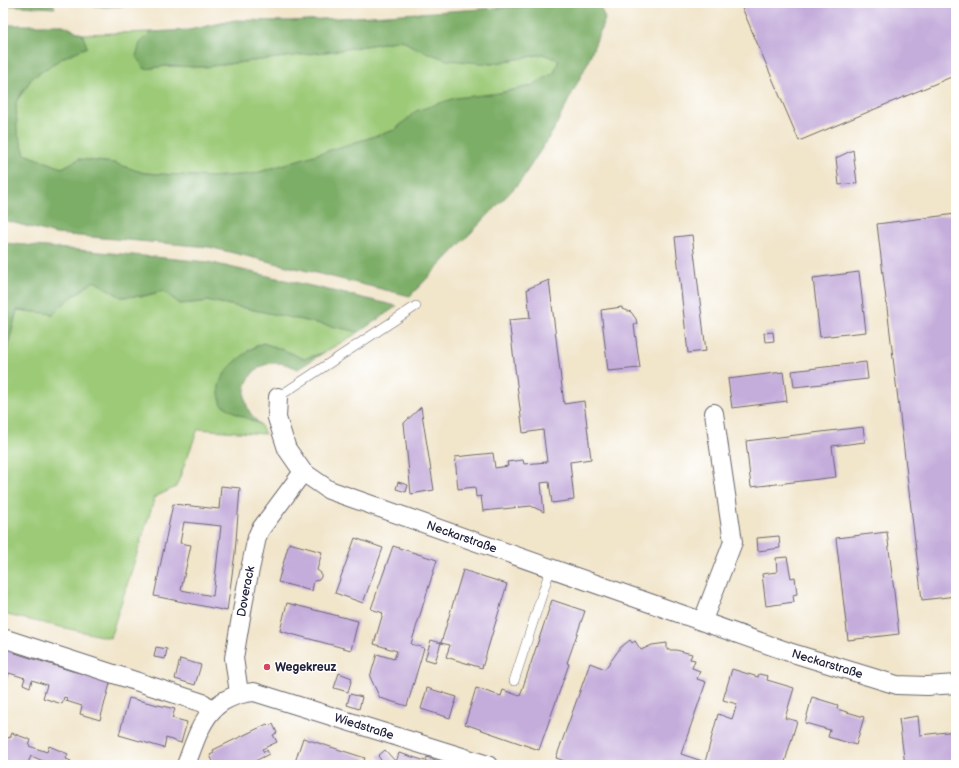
<svg xmlns="http://www.w3.org/2000/svg" width="959" height="768" viewBox="0 0 959 768" font-family="'Balsamiq Sans',sans-serif">
<rect width="100%" height="100%" fill="#fff"/>
<filter id="ink" filterUnits="userSpaceOnUse"><feTurbulence type="fractalNoise" baseFrequency=".025" numOctaves="2"/><feDisplacementMap in="SourceGraphic" scale="8" xChannelSelector="R" yChannelSelector="G"/><feConvolveMatrix kernelMatrix="1 2 1 2 8 2 1 2 1" color-interpolation-filters="sRGB"/></filter>
<filter id="wash" filterUnits="userSpaceOnUse"><feTurbulence type="fractalNoise" baseFrequency=".012" numOctaves="4" result="noise"/><feDisplacementMap in="SourceGraphic" scale="16" xChannelSelector="R" yChannelSelector="G"/><feGaussianBlur stdDeviation="0.9" result="paint"/><feColorMatrix in="noise" values="0 0 0 0 0 0 0 0 0 0 0 0 0 0 0 0 0 1.4 0 .05"/><feComposite in="paint" operator="in"/></filter>
<g filter="url(#wash)">
<rect width="100%" height="100%" fill="#f1e5ca"/>
<path fill="#9cca77" stroke="#5f7659" d="M151 32 140 43 145 69 166 66 204 67 333 51 402 40 415 48 491 64 543 54 559 60 554 73 531 86 416 111 395 130 253 174 211 177 144 173 114 163 79 159 62 168 25 154 17 131 16 102 32 78 62 58 87 47 82 34Z
M94 281 121 297 144 296 163 291 180 304 211 301 359 332 323 353 304 359 284 350 263 343 248 350 237 414 260 424 265 434 198 429 176 487 155 497 110 638 3 614V366L17 310 54 314 68 300Z"/>
<path fill="#7dae68" stroke="#506852" d="M3 3H53L55 8 3 5Z
M78 3H184L104 7Z
M578 3 599 4 605 19 587 64 553 131 520 182 410 296 209 247 56 234 3 220V25H63L82 34 87 47 62 58 32 78 16 102 17 131 25 154 62 168 79 159 114 163 144 173 211 177 253 174 395 130 416 111 455 98 500 93 531 86 554 73 559 60 543 54 491 64 447 60 415 48 402 40 333 51 204 67 166 66 145 69 136 57 140 43 151 32 189 30 235 20 290 21Z
M3 243 208 262 397 306 359 332 211 301 180 304 163 291 144 296 121 297 94 281 68 300 54 314 17 310 3 366Z
M263 343 284 350 304 359 323 353 298 369C292 366 284 363 277 363 254 362 239 385 247 406 249 413 255 419 260 424L237 414 221 404C220 399 218 391 219 386 222 369 248 350 263 343Z"/>
<g id="blocks">
<path fill="#c5addb" fill-rule="evenodd" d="M740 3H956V75L799 141Z
M853 150 857 183 839 185 836 158Z
M956 214V596L922 600 877 224Z
M692 235 706 351 688 353 675 237Z
M859 272 866 332 820 337 813 278Z
M549 280 564 404 584 401 591 459 570 462 574 500 552 503 549 482 541 483 544 512 531 506 483 511 481 496 476 497 475 487 458 489 455 457 493 453 495 468 508 466 507 462 523 460 524 464 547 462 543 430 523 433 509 320 530 318 527 289Z
M622 307V309L631 312 636 319 637 324 634 325 640 368 608 371 601 310Z
M773 332 774 341 765 342 764 333Z
M866 362 868 379 794 387 792 371Z
M783 372 787 401 732 408 728 379Z
M421 407 434 490 411 494 404 423Z
M863 427 865 442 832 446 836 477 751 487 746 441Z
M398 482 408 485 406 492 396 489Z
M221 486 240 488 235 553 227 611 154 596 173 504 219 509ZM184 522 221 526 213 596 181 590 191 545 180 543Z
M887 532 899 634 848 640 836 538Z
M779 536 780 548 758 551 757 538Z
M355 538 383 548 363 603 335 593Z
M289 543 322 552 317 570 321 573V577L319 580 314 581 312 591 278 582Z
M393 546 437 560 411 644 424 648 407 706 380 698 370 677 377 654 394 659 397 651 374 644 383 613 371 609Z
M787 557 791 578 795 577 797 594 793 595 794 602 766 606 762 574 777 572 776 558Z
M463 570 507 584 482 668 446 657 450 645 441 643Z
M552 600 585 611 567 663 569 664 539 750 465 724 476 688 501 696 503 690 520 696Z
M287 603 358 621 351 650 280 631Z
M431 640 441 643 435 662 425 659Z
M630 640 632 643 635 641 641 650 652 645 667 643V650H676L692 654 690 659 695 660 692 668 700 671 697 679 706 682 681 754 705 762 718 714 732 719 737 704 723 700 732 669 758 677 759 674 768 676 767 680 794 688 785 718 797 721 784 765H576L556 758 590 663 605 669 621 647Z
M3 647 16 651 15 653 72 671 111 680 100 720 80 714 82 706 66 701 67 698 64 697 62 704 43 698 47 685 32 680 30 687 23 684 25 678 9 673 5 686 3 685Z
M156 647 167 649 165 659 154 657Z
M180 659 201 665 195 685 175 679Z
M339 673 352 678 348 692 334 688Z
M427 688 457 697 450 718 421 709Z
M350 694 362 697 359 709 347 705Z
M812 697 838 705 837 709 864 717 856 745 828 737 830 730 805 723Z
M129 698 175 709 172 718 187 722 181 743 166 738 164 748 119 735Z
M918 716 920 735 956 731V765H905L899 719Z
M267 724 269 726 273 724 277 733 273 735 277 742 262 749 264 752 267 750 269 754 251 763 252 765H238L237 762 231 765H220L218 762 214 764 210 755 214 753 213 750Z
M12 733 31 740 29 746 47 752 49 746 68 754 66 759 71 761 70 765H53L31 756 27 765 3 763V736L10 738Z
M303 738 365 758 362 765H294Z
M385 750 396 762 399 753 426 761 427 757 447 765H376L381 760 378 756Z"/>
</g>
</g>
<g filter="url(#ink)">
<use href="#blocks" fill-opacity="0" stroke="#6a666d" stroke-width="1"/>
<g fill="none" stroke-linecap="round" stroke-linejoin="round">
<g stroke="#6a666d" stroke-width="10">
<path id="lane" d="M278 397 416 306
M514 681 551 567"/>
</g>
<g stroke="#6a666d" stroke-width="20">
<g id="street">
<path id="s1" d="M278 397 277 418 287 449 303 472 329 490 789 652 897 685 927 686 956 684"/>
<path d="M703 620 733 542 714 413"/>
<path d="M3 638 203 703 212 710"/>
<path id="s2" d="M239 693 234 658 246 588 257 537 260 530 303 472"/>
<path id="s3" d="M186 765C200 728 207 696 254 692L488 765"/>
</g>
</g>
<use href="#lane" stroke="#fff" stroke-width="9"/>
<use href="#street" stroke="#fff" stroke-width="18"/>
</g>
</g>
<circle fill="#d1495b" stroke="#fff" stroke-width="1.5" cx="267" cy="667" r="4"/>
<g text-anchor="middle" dominant-baseline="central" stroke-width="3" stroke-linejoin="round" paint-order="stroke">
<g font-size="12" fill="#22223b" stroke="#fff">
<text stroke="none"><textPath href="#s1" startOffset="254">Neckarstraße</textPath></text>
<text stroke="none"><textPath href="#s2" startOffset="103">Doverack</textPath></text>
<text stroke="none"><textPath href="#s1" startOffset="641">Neckarstraße</textPath></text>
<text stroke="none"><textPath href="#s3" startOffset="223">Wiedstraße</textPath></text>
</g>
<g font-size="12" font-weight="bold" fill="#22223b" stroke="#fff" text-anchor="start">
<text x="275" y="667">Wegekreuz</text>
</g>
</g>
<rect width="959" height="768" fill="none" stroke="#fff" stroke-width="16"/>
</svg>
